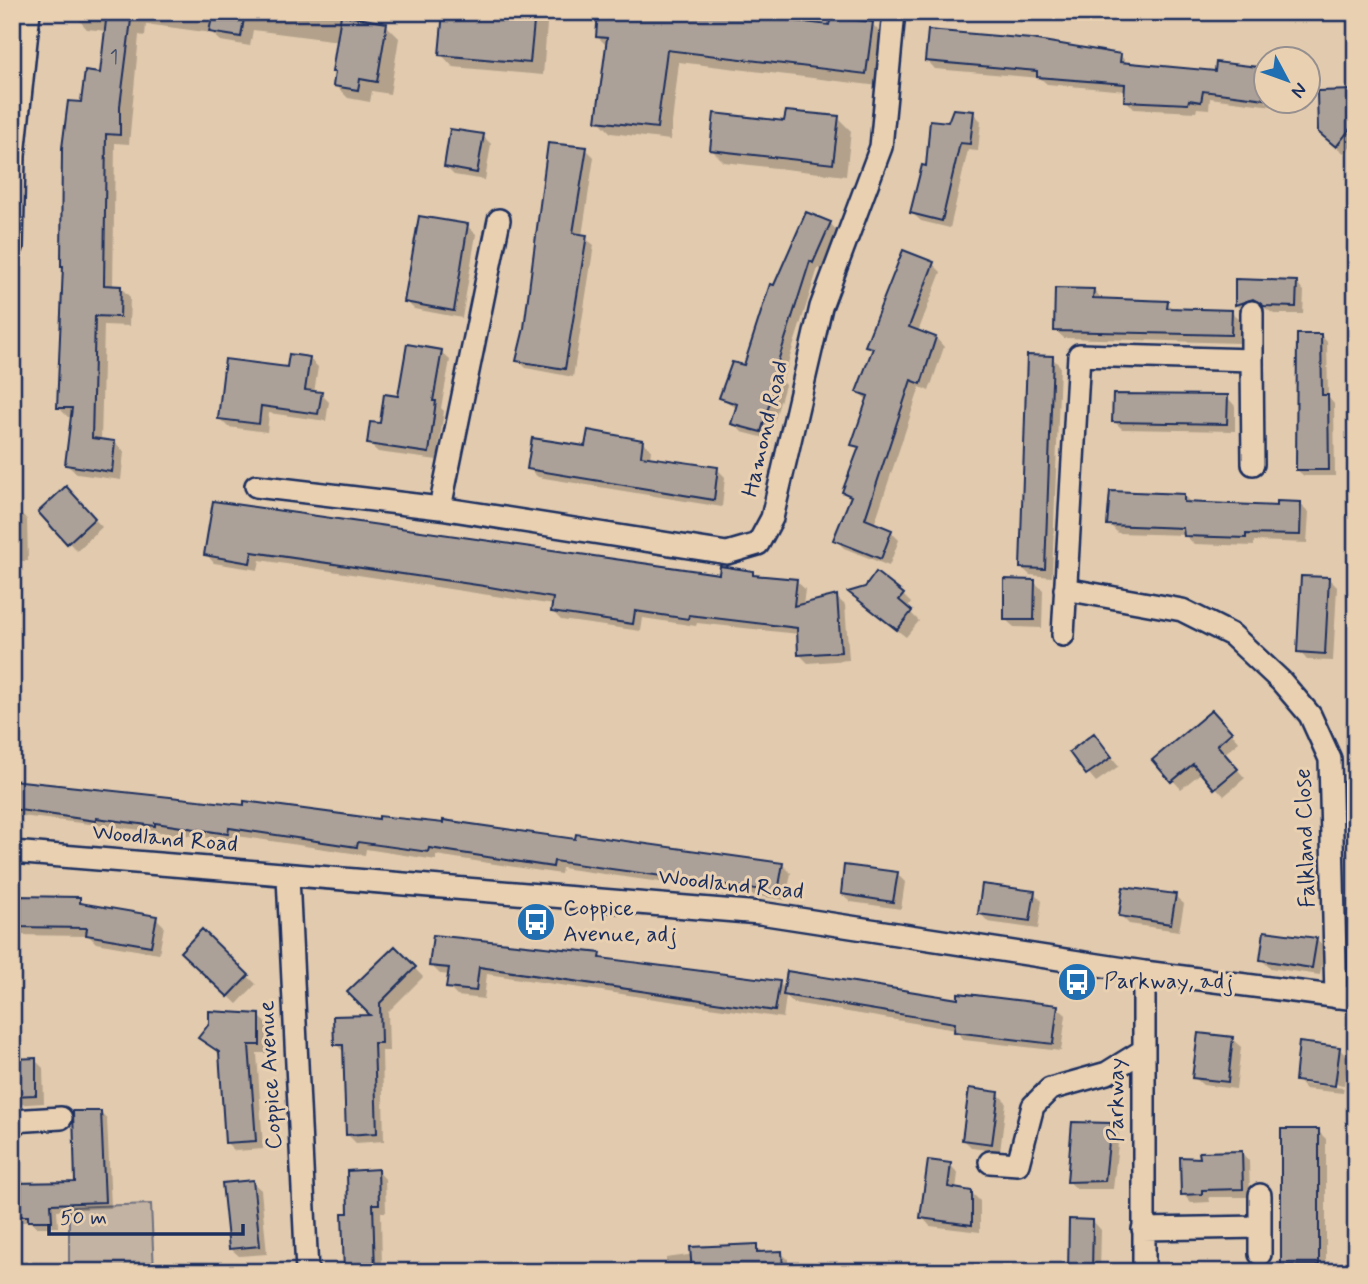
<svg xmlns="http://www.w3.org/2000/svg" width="1368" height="1284" viewBox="0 0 1368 1284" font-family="Mynerve,sans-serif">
<rect width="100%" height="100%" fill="#e1caae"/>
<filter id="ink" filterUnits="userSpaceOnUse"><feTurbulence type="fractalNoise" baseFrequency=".0143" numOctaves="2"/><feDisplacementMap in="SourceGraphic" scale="14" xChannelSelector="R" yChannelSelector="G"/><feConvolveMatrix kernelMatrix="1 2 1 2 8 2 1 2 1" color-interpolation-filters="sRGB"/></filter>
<g filter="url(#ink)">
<path fill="#c3b3a2" stroke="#6f7180" stroke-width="2" d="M151 1204 154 1272H103L93 1266 69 1267V1207Z"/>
<path fill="#0003" fill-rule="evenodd" d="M78 12H340V17L386 25 399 38 390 94 372 91 370 102 348 98 335 85 337 75 333 72 339 41 253 30 250 46 221 41 212 33 146 24 145 36 139 35 129 144 115 143 113 287H120L130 297 129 326 104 325 101 441 115 442 124 452 121 480 77 474 67 465 73 417H68L58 407 83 104 101 75 107 31 87 29 78 19Z
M444 12H536L547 24 543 75 453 67 441 54Z
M746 12 751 18 831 27 872 24 885 37 879 86 679 62 670 140 611 133 598 120 607 46 597 36Z
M1120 55 1129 65 1216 73 1218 64 1266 70V102H1305L1304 110 1210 98 1209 109 1197 108 1196 112 1134 109 1126 100V91L1047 84 1040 78 935 69 927 60Z
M1356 91V140L1345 154 1328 140Z
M973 113 981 121 978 151 968 150 950 228 921 221 912 213 950 124Z
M838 118 851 131 846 176 724 162 711 149 786 122Z
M483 136 491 144 485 180 454 175 445 166Z
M586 149 594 157 582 236 594 245 573 377 526 368 518 360Z
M830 223 838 232 822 270 818 268 782 382 785 385 769 439 742 432 733 423 738 409 721 398 745 367 774 288Z
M467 226 476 234 462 318 414 309 406 301Z
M933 264 941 272 918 332 936 338 944 347 929 391 920 387 874 525 891 532 899 540 889 566 844 548 835 539 852 499 844 492 860 451 853 444 867 400 858 392 873 352 867 345Z
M1237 281 1296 283 1304 291 1303 314H1274L1262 306 1245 313 1236 305Z
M1094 290 1102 299 1167 303 1174 310 1231 312 1240 320 1239 343 1064 338 1055 330Z
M1321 335 1327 342 1328 397 1334 404 1335 476H1304L1297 470Z
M441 352 450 360 441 408 444 411 437 460 378 452 369 444 400 398Z
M309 358 318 367 314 393 321 394 329 402 326 421 269 413 267 432 228 427 220 419 289 369Z
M1052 358 1060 366 1052 577 1030 575 1021 567Z
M1227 397 1235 406V431L1122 429 1114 421Z
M642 441 651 450 650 459 717 469 725 477 722 507 538 477 529 469 587 448Z
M66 489 102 527 77 551 40 513Z
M1184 496 1192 504 1279 508 1300 504 1309 512 1307 543 1254 541V546L1194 544 1185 535 1118 533 1109 524Z
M215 503 720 576 752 573 756 577 796 581 805 589 803 606 836 597 845 605 849 660 808 663 799 654V634L697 623 696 626 643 618 641 631 561 620 552 611 554 605 260 560 258 570 214 563 206 554Z
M12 516H24L27 520 28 561H12Z
M1329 579 1337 587 1333 661 1307 660 1299 651Z
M1034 582 1043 590 1042 628 1014 627 1005 619Z
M903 595 911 603 907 609 919 621 906 637 858 600Z
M1221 720 1239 742 1224 754 1245 778 1224 796 1202 772 1181 789 1154 760Z
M1094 735 1119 766 1096 782 1071 752Z
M12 783 782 864 791 873 786 900 562 868 561 874 436 855V860L366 849 365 855 237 836 236 841 12 815Z
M897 874 905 882 901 909 851 902 842 894Z
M1034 893 1042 901 1038 929 988 922 980 913Z
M1175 896 1184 904 1179 931 1129 924 1121 916Z
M12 898 79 899 86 905 156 918 164 926 159 954 96 943 89 936 12 935Z
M202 932 256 984 237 1004 183 952Z
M1316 939 1325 948 1320 975 1270 968 1262 960Z
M395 948 423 977 388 1012 389 1051H382L384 1141 356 1143 348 1135 345 1053 336 1044 374 1016Z
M600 955 606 960 779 983 786 990 1057 1007 1066 1015 1061 1051 964 1040 956 1030 794 1003 786 996 783 1018 487 974 484 999 457 996 448 987 450 975 440 974 431 965Z
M259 1016 268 1025V1053H257L263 1149 235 1151 226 1142 221 1055 200 1038Z
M1232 1039 1241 1047 1236 1089 1203 1085 1194 1077Z
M1339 1049 1348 1057 1343 1093 1305 1089 1297 1080ZM1303 1080 1344 1085V1088L1303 1084Z
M12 1060H35L43 1068 44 1103 12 1105Z
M998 1094 1006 1102 1000 1152 972 1148 964 1140Z
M100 1113 107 1119 111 1208 57 1210 58 1227H37L31 1222H12V1185L76 1184Z
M1110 1125 1119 1134 1113 1189H1077L1068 1181V1162Z
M1318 1131 1326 1139V1272H1290L1283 1265Z
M1241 1152 1249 1161 1250 1197H1209L1210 1202 1191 1203 1183 1194 1202 1160Z
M950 1165 958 1173 956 1190 971 1192 980 1201V1232L930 1226 922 1217Z
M377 1170 385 1179 386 1212H381L382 1272H347Z
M252 1182 261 1190 267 1254 239 1256 230 1248Z
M1093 1221 1101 1230 1100 1272H1070Z
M756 1246 762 1252 781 1253 788 1259V1272H667L666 1258Z"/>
<path fill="#aca198" stroke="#1b2f5e" stroke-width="2" d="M107 12H132L120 106V135L106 134 104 285 121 286 120 317 95 316 92 438 115 441 112 472 65 465 72 408H57L63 266H61L62 148 68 101 81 102 85 71 100 73Z
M213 12H245L241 37 209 32Z
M443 12H535L530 63 439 55Z
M598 12H746L745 15 829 25 831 17 873 22 866 74 667 50 657 128 596 121 607 38 596 37Z
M341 15 387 23 377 82 360 79 358 90 333 86 335 72H332Z
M928 30 1031 39 1121 54 1120 62 1215 71 1216 62 1266 68V99L1203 91 1201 102 1189 100 1188 104 1124 101 1125 84 1037 77V71L925 61Z
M1356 90V128L1350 129 1336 147 1318 132 1317 91Z
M953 109 974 111 970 144 960 143 942 221 910 213 922 165 926 166 930 120 948 122Z
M786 111 839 116 833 164 710 150 714 113 784 121Z
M450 129 484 134 477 173 444 167Z
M548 143 587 147 573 233 587 235 565 369 516 361 524 328Z
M806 212 831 222 813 263 810 261 774 374 778 375 761 432 731 424 737 404 719 398 732 362 744 365 770 284 774 285Z
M419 216 468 224 454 311 404 302Z
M903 250 934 262 909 327 936 337 921 384 911 380 865 519 892 530 881 559 833 540 851 496 842 492 859 447 851 445 868 396 856 392 873 348 865 346Z
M1235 279 1297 281 1296 307 1264 306 1253 299 1235 305Z
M1055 288 1094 289 1093 298 1168 301 1167 308 1232 310 1231 335 1054 331Z
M1297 334H1321L1322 395H1328L1329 470H1296Z
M407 344 442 350 433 401H436L429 453 367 444 370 422 380 423 384 394 398 396Z
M289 354 310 357 305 390 322 392 318 414 261 406 259 424 218 419 225 359 287 367Z
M1027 355 1053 356 1045 569 1020 568Z
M1113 394 1228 395 1227 424 1112 422Z
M588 430 643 440 641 456 718 467 714 500 527 469 532 438 585 446Z
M66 486 95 518 67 544 38 512Z
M1110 491 1184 494V502L1277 506V501L1301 502 1300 535 1246 534V538L1184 536 1183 528 1107 525Z
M213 501 719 574 720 566 753 571V575L797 579 794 606 837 595 841 652 798 655 797 628 689 615 688 619 635 611 633 624 551 612 553 598 484 586 252 552 250 563 204 555Z
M876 572 904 594 899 600 912 611 897 630 848 592 865 587Z
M1301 576 1329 577 1325 654 1297 652Z
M1004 579 1035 580 1034 620H1004Z
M1212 710 1232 732 1217 745 1238 769 1214 789 1193 764 1171 782 1152 760Z
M1094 733 1112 757 1086 775 1069 752Z
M12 780 244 805V801L379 819V816L443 823V820L575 839 576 834 783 863 778 892 554 861 553 867 429 848 428 852 358 842 357 847 229 828 228 834 155 823V826L96 818V821L12 809Z
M844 865 898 872 893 902 841 894Z
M982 884 1035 891 1030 921 978 914Z
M1123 887 1176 894 1171 924 1119 916Z
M14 896 80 897V903L157 916 151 946 86 935 87 928 13 927Z
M202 929 249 975 228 997 180 952Z
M1264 931 1317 938 1312 968 1260 960Z
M433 935 601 953 600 958 780 981 775 1011 479 967 476 991 446 988 449 968 429 966Z
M395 946 416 967 380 1003 381 1043H374L377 1133 346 1135 343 1045H334L333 1016 370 1015 347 992Z
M787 971 958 999V993L1058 1005 1053 1044 954 1032 955 1023 783 995Z
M209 1011 260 1014V1045H249L256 1141 225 1143 219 1052 198 1038 209 1024Z
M1198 1033 1233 1037 1228 1082 1192 1078Z
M1299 1042 1340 1047 1335 1086 1295 1081Z
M36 1058V1095L12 1096V1059Z
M969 1088 999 1092 992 1144 962 1140Z
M73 1111H101L105 1202 51 1204 52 1221H28V1216H12V1183L75 1182Z
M1072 1122 1111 1123 1105 1181 1067 1182Z
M1281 1129H1319V1265H1281Z
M1242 1151 1243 1189 1202 1190V1194L1181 1195 1180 1157 1200 1158 1199 1152Z
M928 1160 951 1163 948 1187 972 1191V1225L920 1218Z
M378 1169 379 1204H373L375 1272H344L342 1213H348L347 1171Z
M253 1180 260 1246 229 1249 222 1183Z
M1069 1219 1093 1220 1092 1272H1068Z
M757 1244V1252L782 1251 783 1272H692L690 1247Z"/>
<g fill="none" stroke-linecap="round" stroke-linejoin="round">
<g stroke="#1b2f5e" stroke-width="26">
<path id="minor" d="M12 247 14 156 29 12
M1252 360V312
M256 486 440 508 727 553 758 544 772 518 821 307 881 147 894 12
M440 508 499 220
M1065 589 1182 610 1232 635 1281 681 1310 715 1330 759 1336 997
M1063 635 1079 355 1252 360 1253 464
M12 852 760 913 1144 972 1356 999
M288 877 307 1272
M12 1121 61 1118
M990 1162 1018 1164 1033 1106 1050 1089 1107 1073 1144 1050
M1260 1195V1227
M1143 1229 1260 1227V1254
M1144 1272V972"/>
</g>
<use href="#minor" stroke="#e9d0b1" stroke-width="21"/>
</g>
</g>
<defs>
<g id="bus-disc" transform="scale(2.0125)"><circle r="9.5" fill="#1f6fb2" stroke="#e9d0b1"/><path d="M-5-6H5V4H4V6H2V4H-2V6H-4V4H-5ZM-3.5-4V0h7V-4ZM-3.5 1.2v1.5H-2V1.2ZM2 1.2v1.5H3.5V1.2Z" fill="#fff"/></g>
</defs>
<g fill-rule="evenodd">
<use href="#bus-disc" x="536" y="922"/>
<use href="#bus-disc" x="1077" y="982"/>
</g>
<g text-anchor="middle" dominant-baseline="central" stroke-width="6" stroke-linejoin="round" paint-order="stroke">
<g font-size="19" fill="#3f4c6c">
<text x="114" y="57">1</text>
</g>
<g font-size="23" fill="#1b2f5e" stroke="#e9d0b1">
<text transform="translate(766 429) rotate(-77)">Hamond Road</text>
<text transform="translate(1306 838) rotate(-92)">Falkland Close</text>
<text transform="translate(165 839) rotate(5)">Woodland Road</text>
<text transform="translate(731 885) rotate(6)">Woodland Road</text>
<text transform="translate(271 1075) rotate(-93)">Coppice Avenue</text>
<text transform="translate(1117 1100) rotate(-90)">Parkway</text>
</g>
<g font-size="23" fill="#1b2f5e" stroke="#e9d0b1" text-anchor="start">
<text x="563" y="909">Coppice<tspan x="563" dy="26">Avenue, adj</tspan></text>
<text x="1104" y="982">Parkway, adj</text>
</g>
</g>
<rect width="1368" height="1284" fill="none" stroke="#e9d0b1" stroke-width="42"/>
<rect x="21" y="21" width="1326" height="1242" fill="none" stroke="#1b2f5e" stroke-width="2.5" filter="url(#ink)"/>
<g transform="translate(1287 80) rotate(131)"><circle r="33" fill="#e9d0b1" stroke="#979090" stroke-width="2"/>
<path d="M0-5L12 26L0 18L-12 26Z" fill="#1f6fb2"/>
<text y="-10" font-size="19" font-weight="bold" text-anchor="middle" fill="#1b2f5e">N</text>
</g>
<path d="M49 1224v10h194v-10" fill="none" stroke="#1b2f5e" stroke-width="3.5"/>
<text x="60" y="1224" font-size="21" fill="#1b2f5e" stroke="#e9d0b1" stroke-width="5" paint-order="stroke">50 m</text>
</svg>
